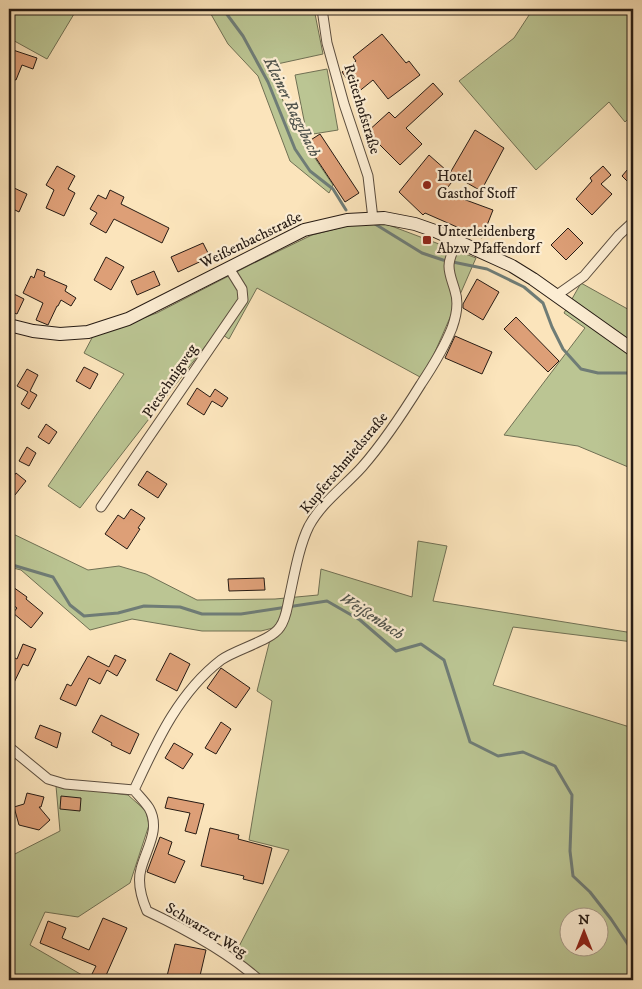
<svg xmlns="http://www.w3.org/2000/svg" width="642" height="989" viewBox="0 0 642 989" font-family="'IM FELL DW Pica',serif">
<rect width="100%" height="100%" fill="#fbe4bb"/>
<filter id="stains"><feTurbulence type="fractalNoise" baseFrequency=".004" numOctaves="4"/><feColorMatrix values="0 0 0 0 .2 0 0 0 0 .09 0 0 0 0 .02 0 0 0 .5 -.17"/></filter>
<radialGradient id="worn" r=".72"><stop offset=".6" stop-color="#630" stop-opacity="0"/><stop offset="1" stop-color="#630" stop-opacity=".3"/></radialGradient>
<path fill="#bbc593" stroke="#707054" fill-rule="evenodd" d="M9 9H77L47 59 9 38Z
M208 9H314L323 54 268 66 264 64 275 80 292 124 333 185 329 193 290 161 258 76 228 44Z
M533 9H633V114L625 122 609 102 536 170 459 81 514 38Z
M327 69 338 130 307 135 295 75Z
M355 224H386L476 258 431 361 420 377 257 288 229 339 217 331 80 508 48 486 124 374 84 353 93 336 157 313 250 265 312 235Z
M581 283 633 312V469L578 446 504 435 585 328 564 313Z
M9 532 88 570 119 566 146 574 197 600 275 599 318 595 321 569 412 597 418 541 447 546 433 601 633 633V642L513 627 493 685 633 728V975L631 980H258L234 956 289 850 249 840 272 701 257 691 273 628 261 631H202L132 619 90 630 21 570 9 567ZM570 916H600V946H570Z
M56 786 128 795 146 811 149 825 130 883 78 917 45 912 30 945 82 975 79 980H9V857L60 831Z"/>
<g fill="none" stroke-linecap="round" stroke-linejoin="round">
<path stroke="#6f7c76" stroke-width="3" d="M223 9 243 36 268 82 295 149 310 171 333 189 346 210
M375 224 422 253 443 260 487 269 524 287 543 303 552 327 563 349 581 369 598 373H627L633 375
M9 564 53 577 70 605 84 616 118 613 144 606 180 607 202 614H241L327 601 360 620 396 651 421 644 444 660 470 742 498 756 523 752 555 766 572 795 570 851 573 876 590 892 611 919 629 946 633 948"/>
</g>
<path fill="#dd9f77" stroke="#261b14" d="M382 34 406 63 409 61 420 75 388 99 373 80 357 93 342 72 356 61 353 57Z
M13 50 37 58 33 69 22 65 16 80 9 78V53L12 54Z
M433 83 443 94 406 128 422 144 400 165 367 132 389 112 395 118Z
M475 130 504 148 481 191 450 173Z
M320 134 359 193 345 202 306 143Z
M429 155 455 178 444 192 493 210 482 238 425 213 423 215 399 192Z
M633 163V187L622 176Z
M57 166 75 176 68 189 75 193 64 216 46 208 54 190 46 185Z
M603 166 611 175 601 184 612 194 592 215 576 199 592 181 590 178Z
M12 187 27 194 19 212 9 207V195Z
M110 190 124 197 121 204 169 228 162 243 114 219 106 233 90 224 97 213 90 209 98 195 106 199Z
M568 228 583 243 566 260 551 245Z
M203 243 210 257 178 272 171 257Z
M106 257 124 267 111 290 94 280Z
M37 269 45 272 44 276 67 286 65 291 76 298 71 306 61 300 58 306H57L48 325 36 320 43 303 23 293 31 276 34 278Z
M154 271 160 285 137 295 131 281Z
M477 279 499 292 483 320 463 308V304Z
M14 294 24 299 17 314 9 311V306Z
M516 317 559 361 548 372 504 329Z
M455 336 492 352 482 374 445 358Z
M84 367 98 374 90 389 76 381Z
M27 369 38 375 30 391 37 395 29 409 21 404 28 392 17 386Z
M197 388 210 397 215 389 228 398 222 407 212 401 204 415 187 404Z
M46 424 57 432 49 444 38 437Z
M27 447 36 453 29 466 19 461Z
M147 471 167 484 158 498 138 485Z
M16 473 26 481 15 495 9 491V483Z
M131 509 145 518 138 528 140 529 127 549 105 534 118 515 124 519Z
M264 578 265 590 229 591 228 579Z
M13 587 27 597 26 599 43 613 31 628 13 613 17 608 9 602V593Z
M23 644 36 649 28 666 23 664 9 693V655L17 659Z
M170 653 190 664 177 691 156 680Z
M115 655 126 660 117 676 107 670 100 684 89 678 76 706 60 699 67 684 71 686 88 656 109 667Z
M221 668 250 688 236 708 207 688Z
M101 715 139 734 130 754 111 745 112 743 92 732Z
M221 722 231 729 216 754 205 748Z
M40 725 61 733 57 748 35 738Z
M174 743 193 754 183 769 165 758Z
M27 793 44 797 41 807H39L50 820 39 830 19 825 14 807 24 804Z
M61 796 81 798 80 811 60 809Z
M168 797 204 804 196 834 185 831 190 813 165 808Z
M210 828 239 835 238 839 272 848 263 884 243 879 244 876 201 866Z
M160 837 172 842 168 854 185 861 175 883 147 872Z
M103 918 127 928 104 980H89L96 966 40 943 48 921 66 928 62 938 89 950Z
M175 944 206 950 199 980H166Z"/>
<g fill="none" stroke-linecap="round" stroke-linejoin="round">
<g stroke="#5b4d3e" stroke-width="11">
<path id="minor" d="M322 9 327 43 344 104 368 176 373 219
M557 295 584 276 619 235 633 222
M101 507 243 300 242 289 229 268
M9 747 48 779 65 784 134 790
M134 790C156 743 178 693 221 660 236 649 271 641 280 627 286 619 287 608 289 599 294 576 299 546 309 526 322 502 344 487 362 467 384 442 403 413 421 384 433 366 444 348 452 328 456 317 459 303 455 291 453 283 449 275 449 266 449 257 454 249 457 241
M134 790C139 796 145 802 149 808 161 829 146 849 141 869 137 883 141 897 147 911 185 929 228 952 259 980"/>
</g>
<g stroke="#261b14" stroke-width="14">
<path id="secondary" d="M9 325 33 331 60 334 88 332 128 319 304 230 347 220 384 218 415 224 435 231 512 266 533 279 633 350"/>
</g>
<use href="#minor" stroke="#fcedd3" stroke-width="9"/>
<use href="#secondary" stroke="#fcedd3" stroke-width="12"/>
</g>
<g fill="#8f2418" stroke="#fcedd3" stroke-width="2">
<circle cx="427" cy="185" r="5"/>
<rect x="422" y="235" width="10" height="10" rx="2.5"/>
</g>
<g text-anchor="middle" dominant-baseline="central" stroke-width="4.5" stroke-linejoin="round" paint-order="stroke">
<g font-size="15" fill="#261b14" stroke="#fcedd3">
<text transform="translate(362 109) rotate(73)">Reiterhofstraße</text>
<text transform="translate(251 240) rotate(-26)">Weißenbachstraße</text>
<text transform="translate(170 381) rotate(-56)">Pietschnigweg</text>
<text transform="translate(344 463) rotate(-50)">Kupferschmiedstraße</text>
<text transform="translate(206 930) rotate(31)">Schwarzer Weg</text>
</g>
<g font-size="15" fill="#261b14" stroke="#fcedd3" text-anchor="start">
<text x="437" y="176">Hotel<tspan x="437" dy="17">Gasthof Stoff</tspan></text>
<text x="437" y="231">Unterleidenberg<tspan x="437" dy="17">Abzw Pfaffendorf</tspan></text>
</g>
<g font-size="16" font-style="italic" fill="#51544d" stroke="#fcedd3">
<text transform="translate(292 107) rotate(64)">Kleiner Ragglbach</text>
<text transform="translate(372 616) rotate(33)">Weißenbach</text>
</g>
</g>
<rect width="642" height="989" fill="none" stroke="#fbe4bb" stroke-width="30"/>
<rect x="10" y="10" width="622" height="969" fill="none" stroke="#261b14" stroke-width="2.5"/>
<rect x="15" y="15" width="612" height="959" fill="none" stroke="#261b14"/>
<g transform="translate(584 932)"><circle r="24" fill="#fcedd3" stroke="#a69987"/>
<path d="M0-4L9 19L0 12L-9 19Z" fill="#8f2418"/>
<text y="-8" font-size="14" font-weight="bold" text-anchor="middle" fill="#261b14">N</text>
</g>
<rect width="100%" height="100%" filter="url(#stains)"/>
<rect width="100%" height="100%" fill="url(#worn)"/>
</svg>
